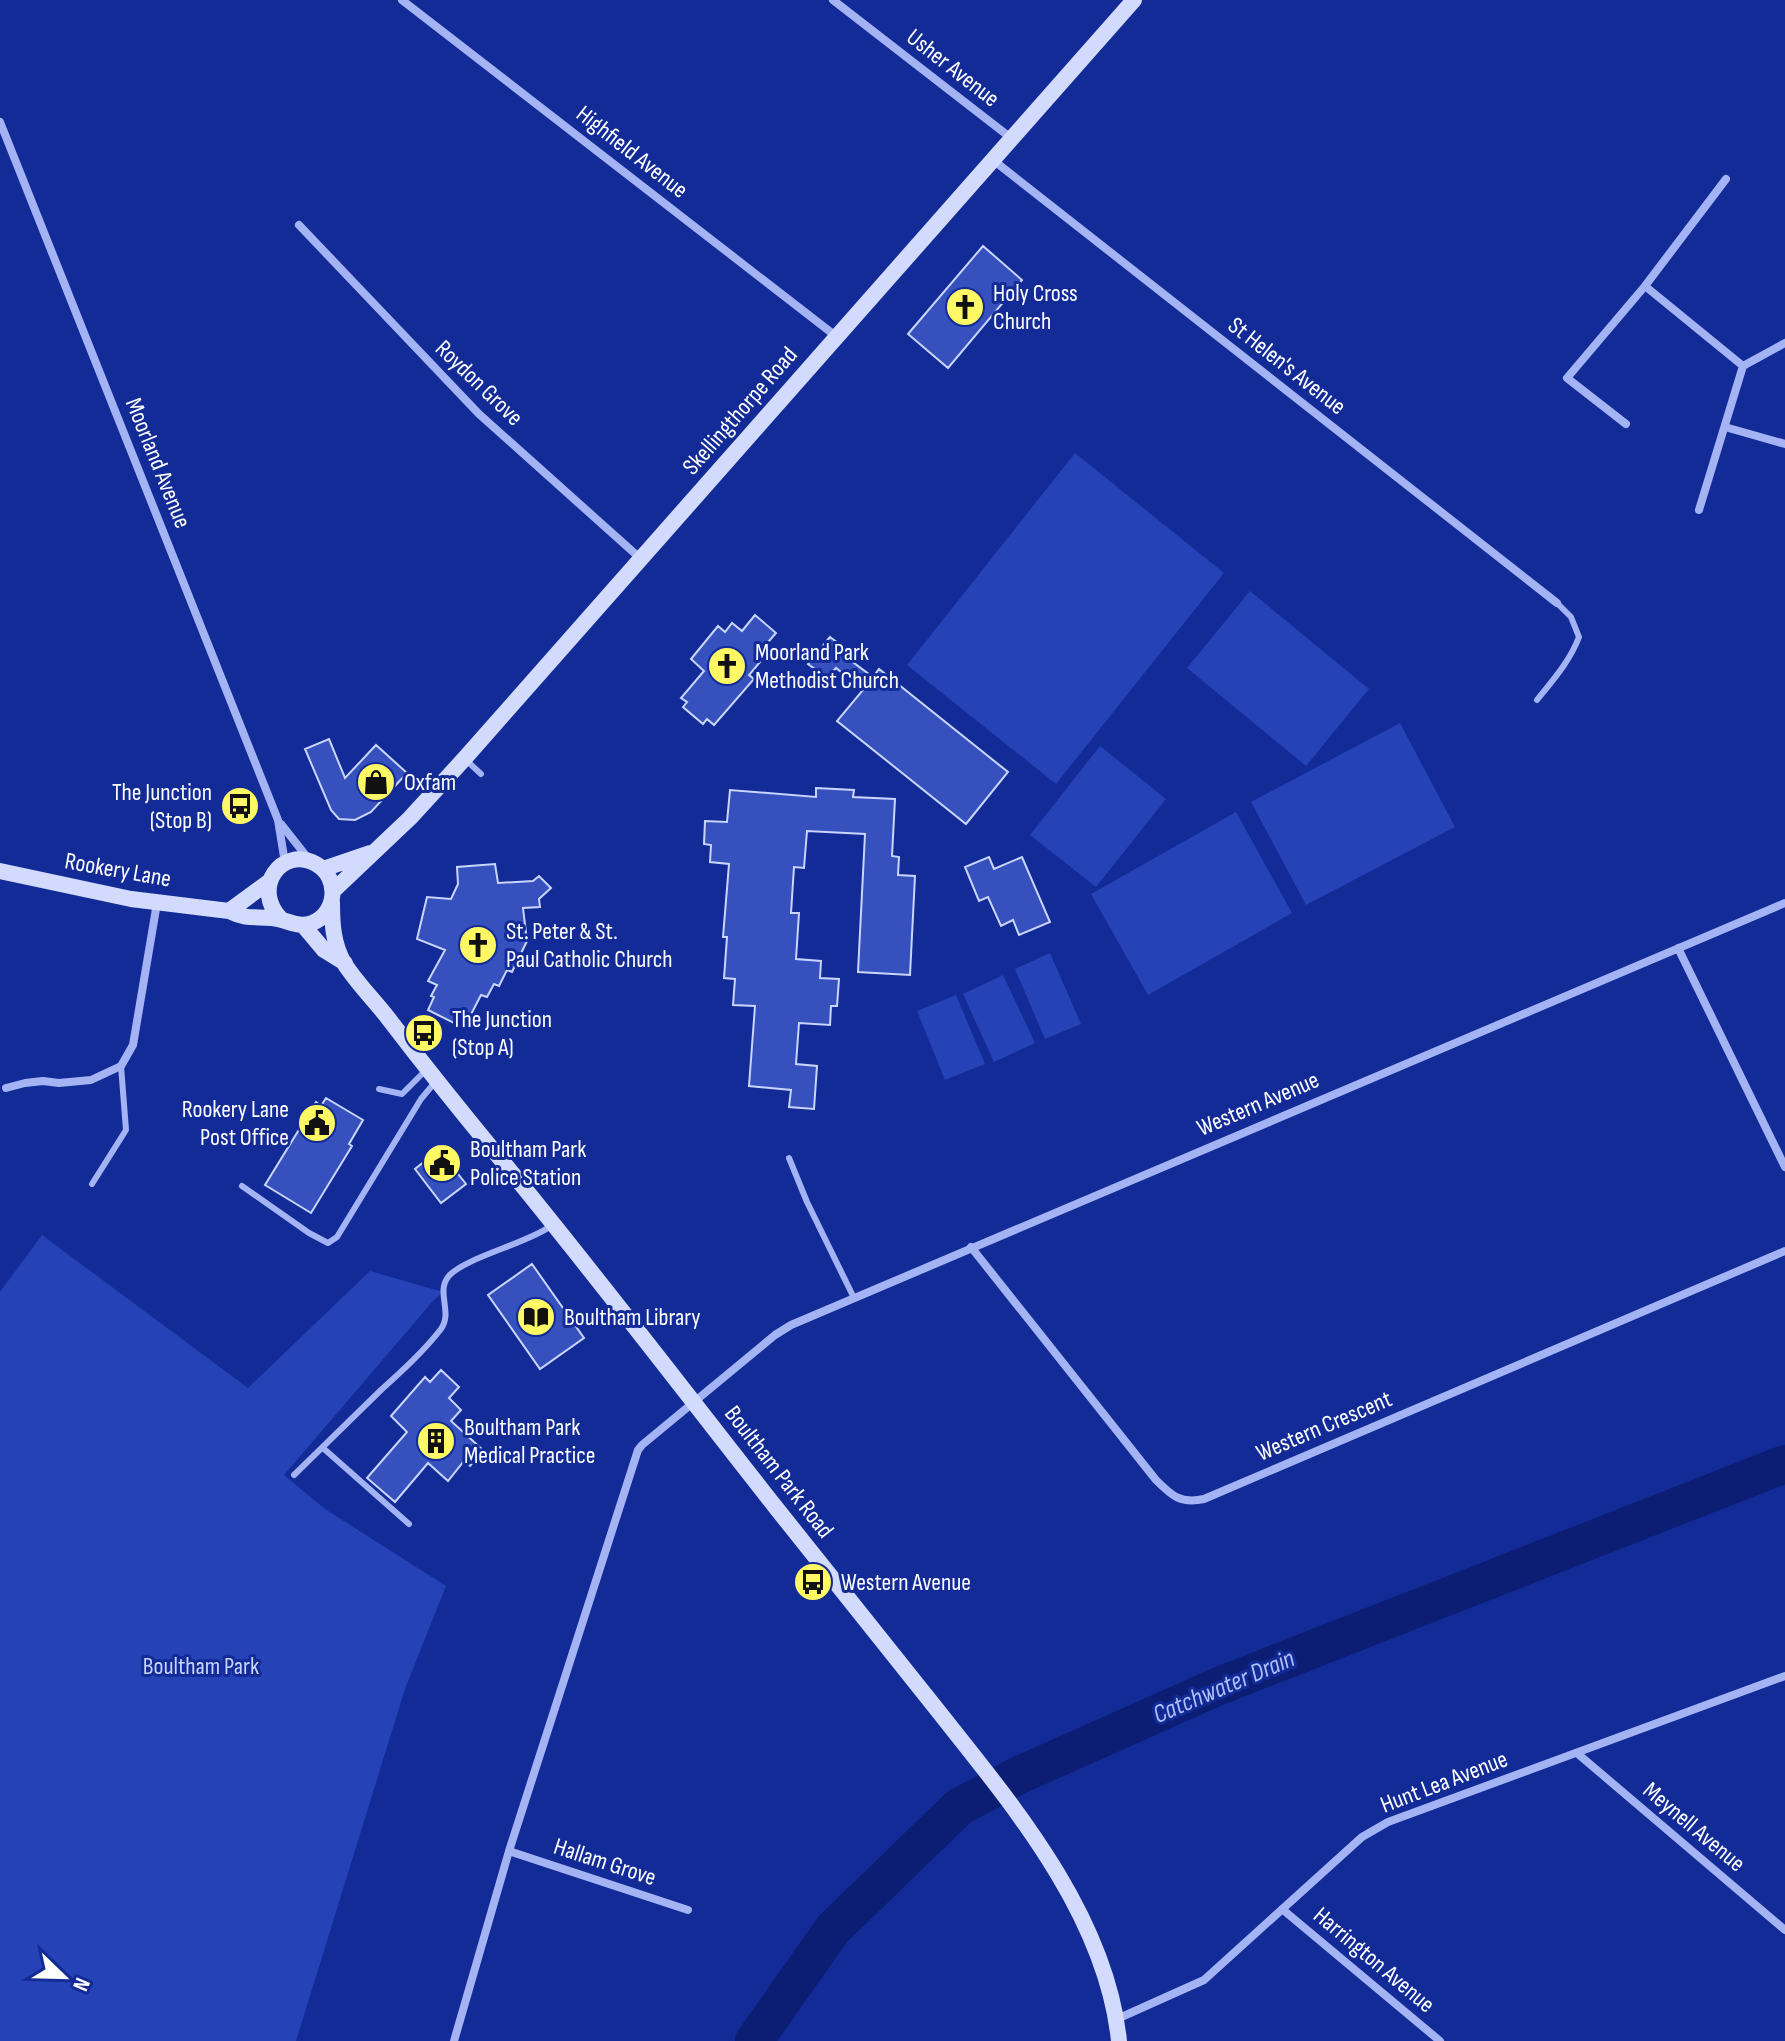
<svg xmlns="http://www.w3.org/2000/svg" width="1785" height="2041" viewBox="0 0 1785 2041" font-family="'Sofia Sans Condensed',sans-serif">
<rect width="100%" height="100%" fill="#122b97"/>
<path fill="#2542b6" d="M1075 453 1224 573 1056 784 907 665Z
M1250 591 1369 689 1306 766 1187 668Z
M1400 723 1455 827 1306 905 1251 802Z
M1100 746 1166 799 1096 887 1030 835Z
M1236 812 1292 913 1148 995 1091 894Z
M1050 953 1081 1024 1045 1039 1015 969Z
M1003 975 1035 1043 994 1062 963 994Z
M956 995 985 1064 945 1080 917 1011Z
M42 1235 248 1388 370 1271 443 1292 433 1301 284 1475 325 1509 446 1586 405 1689 296 2041H0V1292Z"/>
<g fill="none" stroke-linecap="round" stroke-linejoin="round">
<path stroke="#0b1e73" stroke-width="38" d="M754 2041 833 1929 959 1807 1017 1776 1219 1686 1785 1464"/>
</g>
<path fill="#3651bd" stroke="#cad5fd" stroke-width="2" d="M983 246 1022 280 948 368 908 334Z
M755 615 776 633 755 657 760 662 749 675 754 679 714 725 707 719 703 724 683 707 687 702 681 698 704 671 691 659 718 626 725 632 732 623 742 631Z
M830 637 850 652 846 657 873 677 879 669 1008 772 966 824 837 721 863 690 836 668 827 678 808 664Z
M329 739 345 778 376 745 407 773 371 812 355 820 339 819 331 810 305 749Z
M816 788 854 790 853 797 895 799 892 856 899 857 898 875 915 876 910 975 858 972 865 834 807 831 804 868 794 867 791 913H799L796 959 821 961 820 978 839 979 837 1006H831L830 1025 799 1023 796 1064 817 1066 814 1109 789 1107 791 1090 749 1086 755 1006 733 1005 735 979 724 978 727 937H723L729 864 710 862 711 845 704 844 705 821 727 822 730 790 816 797Z
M989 857 994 869 1022 857 1050 922 1019 935 1013 920 1001 926 988 897 979 901 965 867Z
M495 864 498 883 533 881 539 876 551 888 539 899 540 907 523 908 527 941 512 972 507 970 499 986 494 984 487 997 481 995 464 1028 428 1010 434 997 431 996 437 985 428 981 445 950 417 939 427 897 451 899 458 884 457 867Z
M326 1098 363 1120 349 1144 352 1146 311 1213 265 1185 316 1102 321 1106Z
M439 1150 466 1184 441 1203 415 1169Z
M532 1264 584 1338 540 1369 488 1295Z
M441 1370 459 1387 449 1398 461 1410 451 1421 484 1451 470 1466 464 1461 448 1481 428 1463 395 1502 367 1478 407 1432 391 1416 425 1377 430 1382Z"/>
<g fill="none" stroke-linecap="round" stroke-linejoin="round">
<path stroke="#a3b3f3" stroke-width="6" d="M1537 700C1553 680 1570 661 1579 637L1571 617 1557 603
M466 760 481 774
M379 1089 402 1094 427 1069
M789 1158 807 1202 854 1298
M92 1184 126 1130 121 1066
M242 1186 309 1233 328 1243 337 1237 421 1099 436 1081
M323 1448 409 1524
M294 1475C323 1447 352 1418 381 1390 402 1371 424 1351 441 1329 453 1312 436 1293 448 1277 463 1258 526 1244 551 1226"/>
<path stroke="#a3b3f3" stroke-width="8" d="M402 0 837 337
M833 0 1011 138
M0 122 278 820 285 863
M993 160 1557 603
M299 225 479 414 641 559
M1645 286 1743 366 1785 343
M1626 424 1567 378 1645 286 1726 179
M1725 427 1785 444
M1699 510 1743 366
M281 824 307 857
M1678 948 1785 1167
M6 1088 25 1083 43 1081 59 1083 91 1080 121 1066 133 1045 157 903
M971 1247 1156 1480C1172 1496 1180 1504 1204 1499L1785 1251
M1578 1754 1785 1930
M509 1851 688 1910
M1282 1909 1440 2041
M1117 2019 1204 1980 1362 1837 1388 1822 1785 1676
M454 2041 509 1851 638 1450 642 1445 775 1335 791 1325 1785 903"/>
<path stroke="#d2dafd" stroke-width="16" d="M323 869 370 853
M0 871 131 899 229 911C250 922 262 914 282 920 293 923 300 927 312 923 337 914 340 877 316 864 281 845 251 889 281 919
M333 891 410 818 465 758 1134 0
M332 902C332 923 333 944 344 963 356 982 374 1000 388 1018 424 1065 460 1110 498 1156 593 1271 684 1391 777 1509 829 1575 882 1641 935 1707 1011 1803 1106 1914 1119 2041
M229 911 270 881
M303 925 324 950 345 963"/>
</g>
<defs>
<g id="church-disc" transform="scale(2)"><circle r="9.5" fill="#fff865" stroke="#122b97"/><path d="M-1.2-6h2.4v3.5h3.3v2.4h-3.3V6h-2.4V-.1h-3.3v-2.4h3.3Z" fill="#111"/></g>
<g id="shop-disc" transform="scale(2)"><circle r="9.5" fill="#fff865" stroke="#122b97"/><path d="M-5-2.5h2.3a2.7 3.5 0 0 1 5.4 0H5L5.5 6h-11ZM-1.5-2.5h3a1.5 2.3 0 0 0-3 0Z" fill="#111"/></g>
<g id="bus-disc" transform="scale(2)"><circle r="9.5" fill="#fff865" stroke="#122b97"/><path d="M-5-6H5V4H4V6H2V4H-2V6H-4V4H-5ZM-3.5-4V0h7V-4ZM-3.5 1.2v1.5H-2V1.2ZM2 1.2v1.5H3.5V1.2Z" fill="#111"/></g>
<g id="civic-disc" transform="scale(2)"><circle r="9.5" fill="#fff865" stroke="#122b97"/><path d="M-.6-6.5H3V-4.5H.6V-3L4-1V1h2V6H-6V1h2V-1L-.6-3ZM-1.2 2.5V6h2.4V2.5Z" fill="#111"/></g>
<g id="library-disc" transform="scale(2)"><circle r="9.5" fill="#fff865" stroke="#122b97"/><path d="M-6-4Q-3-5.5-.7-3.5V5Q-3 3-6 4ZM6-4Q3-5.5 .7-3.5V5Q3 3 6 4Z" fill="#111"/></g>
<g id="building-disc" transform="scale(2)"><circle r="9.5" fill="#fff865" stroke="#122b97"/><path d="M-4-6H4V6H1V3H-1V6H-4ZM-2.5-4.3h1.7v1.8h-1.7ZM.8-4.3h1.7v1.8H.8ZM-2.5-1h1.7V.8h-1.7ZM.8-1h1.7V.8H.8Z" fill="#111"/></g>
</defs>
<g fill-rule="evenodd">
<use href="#church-disc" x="965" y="307"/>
<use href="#church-disc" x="727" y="666"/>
<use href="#shop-disc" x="376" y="782"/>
<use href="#bus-disc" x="240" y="806"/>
<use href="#church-disc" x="478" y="945"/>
<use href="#bus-disc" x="424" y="1033"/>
<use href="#civic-disc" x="317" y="1123"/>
<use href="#civic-disc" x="442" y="1163"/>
<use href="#library-disc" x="536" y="1317"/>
<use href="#building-disc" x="436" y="1441"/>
<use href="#bus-disc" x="813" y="1582"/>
</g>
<g text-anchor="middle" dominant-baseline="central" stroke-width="6" stroke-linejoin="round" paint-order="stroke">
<g font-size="24" fill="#fff" stroke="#122b97">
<text transform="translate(953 68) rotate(38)">Usher Avenue</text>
<text transform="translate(632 152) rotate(38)">Highfield Avenue</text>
<text transform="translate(1287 366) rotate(38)">St Helen's Avenue</text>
<text transform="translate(479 383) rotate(44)">Roydon Grove</text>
<text transform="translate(740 411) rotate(-49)">Skellingthorpe Road</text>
<text transform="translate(158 463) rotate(68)">Moorland Avenue</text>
<text transform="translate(118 870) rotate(10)">Rookery Lane</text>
<text transform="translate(1258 1104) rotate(-23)">Western Avenue</text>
<text transform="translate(1324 1426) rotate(-23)">Western Crescent</text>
<text transform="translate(779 1472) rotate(52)">Boultham Park Road</text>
<text transform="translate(1444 1782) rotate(-21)">Hunt Lea Avenue</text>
<text transform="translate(1694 1827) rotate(40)">Meynell Avenue</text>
<text transform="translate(605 1862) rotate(18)">Hallam Grove</text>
<text transform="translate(1374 1960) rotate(40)">Harrington Avenue</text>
</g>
<g font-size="24" fill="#fff" stroke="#122b97" text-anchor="start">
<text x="993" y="293">Holy Cross<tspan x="993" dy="28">Church</tspan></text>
<text x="755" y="652">Moorland Park<tspan x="755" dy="28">Methodist Church</tspan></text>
<text x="404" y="782">Oxfam</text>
<text x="212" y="792" text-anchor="end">The Junction<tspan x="212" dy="28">(Stop B)</tspan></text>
<text x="506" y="931">St. Peter &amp; St.<tspan x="506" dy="28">Paul Catholic Church</tspan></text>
<text x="452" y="1019">The Junction<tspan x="452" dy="28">(Stop A)</tspan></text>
<text x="289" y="1109" text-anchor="end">Rookery Lane<tspan x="289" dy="28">Post Office</tspan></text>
<text x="470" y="1149">Boultham Park<tspan x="470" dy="28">Police Station</tspan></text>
<text x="564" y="1317">Boultham Library</text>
<text x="464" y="1427">Boultham Park<tspan x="464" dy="28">Medical Practice</tspan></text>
<text x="841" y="1582">Western Avenue</text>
</g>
<g font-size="24" fill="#cad5fd" stroke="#122b97">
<text x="201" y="1666">Boultham Park</text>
</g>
<g font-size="26" font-style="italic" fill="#afbffa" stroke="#122b97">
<text transform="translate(1224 1687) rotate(-23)">Catchwater Drain</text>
</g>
</g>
<g transform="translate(64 1977) rotate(113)" stroke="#122b97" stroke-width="6" paint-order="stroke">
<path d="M0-6L14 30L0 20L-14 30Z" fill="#ffffff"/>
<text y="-12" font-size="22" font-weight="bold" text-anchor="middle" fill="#ffffff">N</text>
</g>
</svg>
